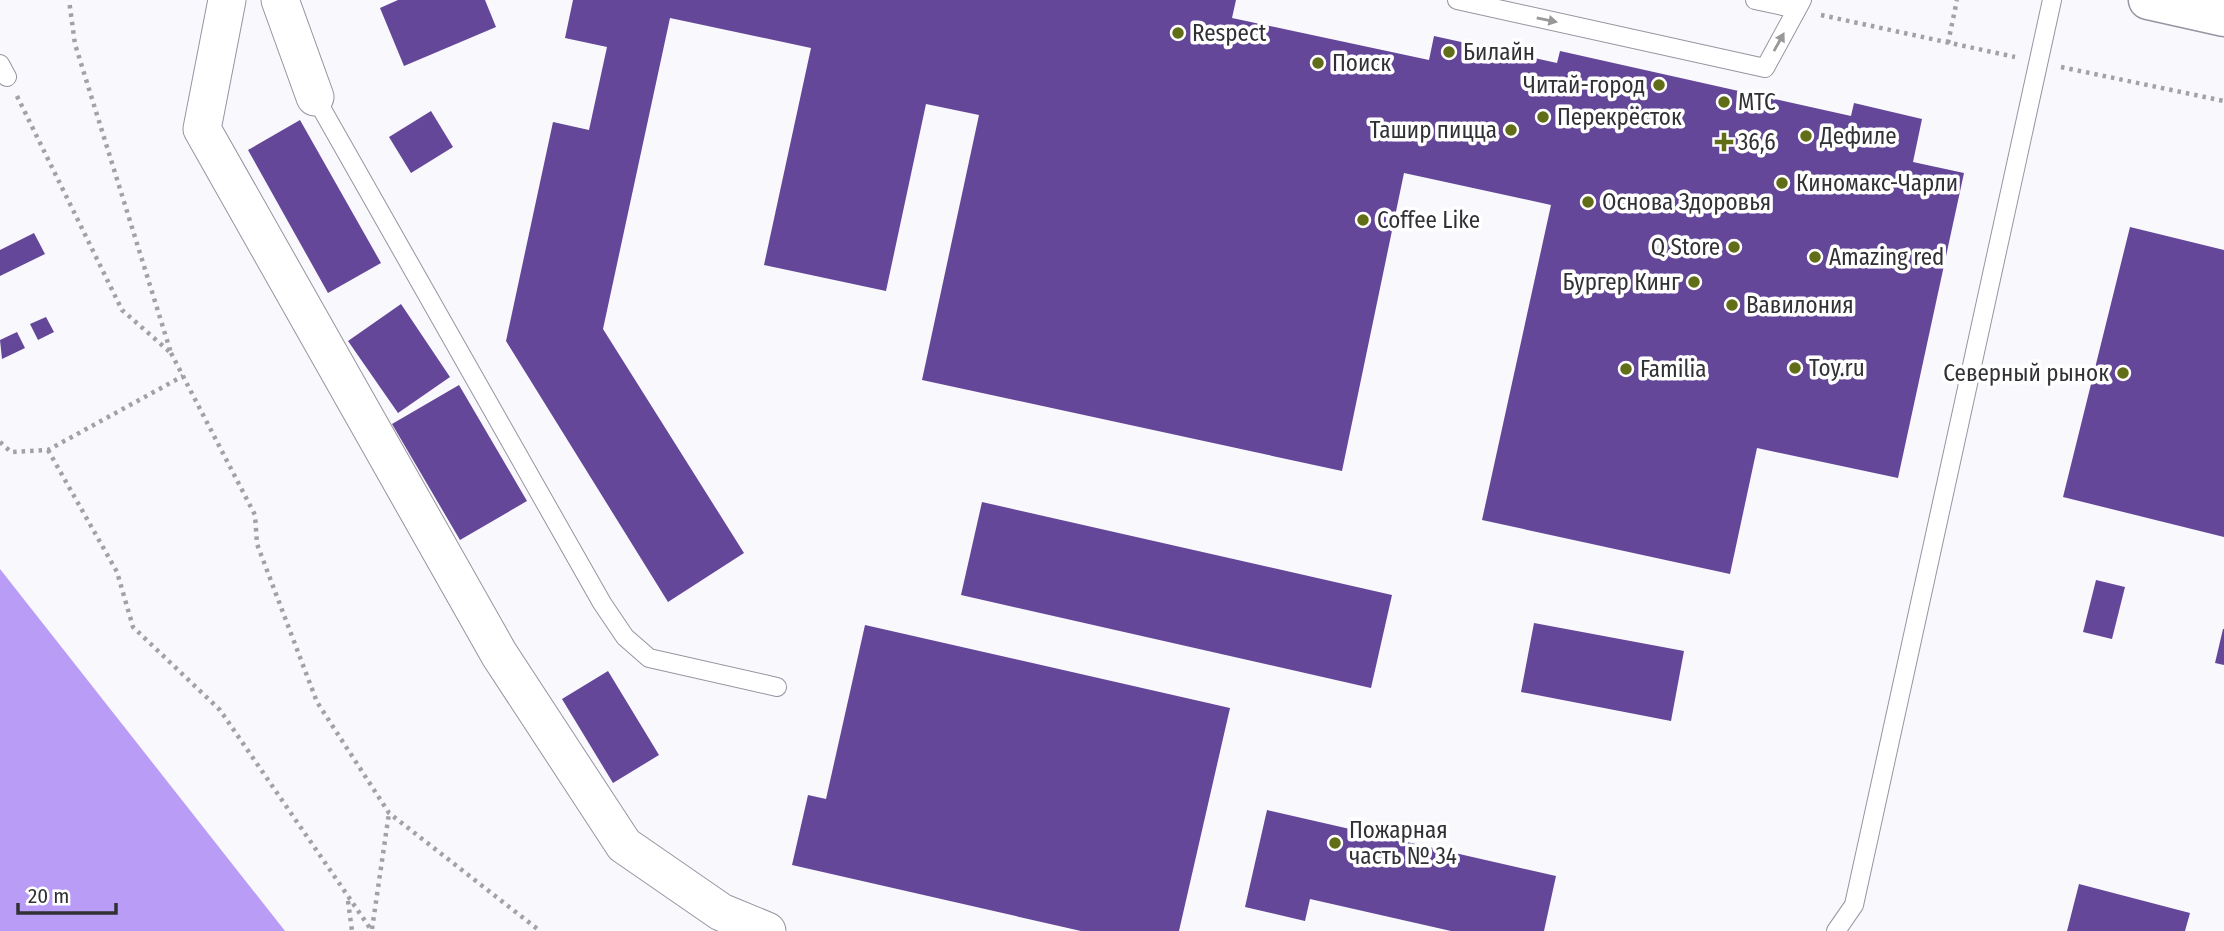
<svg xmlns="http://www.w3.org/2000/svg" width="2224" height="931" viewBox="0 0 2224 931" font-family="'Fira Sans Condensed',sans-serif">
<rect width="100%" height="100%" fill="#f9f8fd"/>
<path fill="#b99cf6" d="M0 569 285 931H0Z"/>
<path fill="#644798" d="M398 0H485L496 27 404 66 380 8Z
M573 0H1236L1232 18 1429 60 1434 36 1557 63 1560 51 1851 116 1854 103 1922 119 1913 162 1964 173 1898 478 1757 448 1730 574 1482 520 1551 205 1404 173 1342 471 922 380 979 115 926 104 886 291 764 265 811 48 670 18 603 329 744 553 668 602 506 341 553 122 589 130 607 47 565 38Z
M431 111 453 147 411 173 389 137Z
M300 120 381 263 328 293 248 150Z
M2130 227 2224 250V537L2063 497Z
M34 233 45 254 0 276V250Z
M401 304 450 377 398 413 348 341Z
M46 317 54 332 38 340 30 324Z
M17 332 25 348 2 359 0 340Z
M459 385 527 501 460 540 392 424Z
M982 502 1392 595 1371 688 961 595Z
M2096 580 2125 587 2112 639 2083 632Z
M1534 623 1684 651 1671 721 1521 692Z
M865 625 1230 708 1179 931H1081L792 865 808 795 826 799Z
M2223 629H2224V665L2215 663Z
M608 671 659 755 613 783 562 699Z
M1267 810 1556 876 1544 931H1451L1310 899 1305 921 1245 907Z
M2079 884 2190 913 2185 931H2067Z"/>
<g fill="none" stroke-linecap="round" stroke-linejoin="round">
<g stroke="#9794a1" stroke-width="20">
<path id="service" d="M1457 0 1765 68 1802 0
M1755 0 1797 9
M0 64 7 77
M315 97 602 603 625 637 649 658 777 687
M1836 931 1854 905 2052 0"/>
</g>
<g stroke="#9794a1" stroke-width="39">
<path id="minor" d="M227 0 202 129 499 654 624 845 721 912 767 931
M280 0 315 97"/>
</g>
<g stroke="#9794a1" stroke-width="41">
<path id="primary" d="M2148 0 2224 17"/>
</g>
<path stroke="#a2a1a6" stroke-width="4.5" stroke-dasharray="3.5 5" stroke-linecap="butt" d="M1821 15 2015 57
M1948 43 1957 0
M2061 67 2224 101
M17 96 122 310 171 353 75 44 69 0
M171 353 255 515 257 544 317 702 389 813 540 931
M0 442 11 452 48 450 183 376
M48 450 117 572 133 627 220 710 372 931
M348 901 352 931
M372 929 389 813"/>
<use href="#service" stroke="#fff" stroke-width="18"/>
<use href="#minor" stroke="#fff" stroke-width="37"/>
<use href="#primary" stroke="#fff" stroke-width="38"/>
</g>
<defs><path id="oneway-solid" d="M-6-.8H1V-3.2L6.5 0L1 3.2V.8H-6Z" transform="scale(1.75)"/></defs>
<g fill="#98989a">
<use href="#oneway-solid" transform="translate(1547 20) rotate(12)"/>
<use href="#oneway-solid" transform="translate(1779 42) rotate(-61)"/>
</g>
<g fill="#616d17" stroke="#fff" stroke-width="2.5">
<circle cx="1178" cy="33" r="7"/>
<circle cx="1449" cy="52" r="7"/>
<circle cx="1318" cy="63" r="7"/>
<circle cx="1659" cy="85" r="7"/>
<circle cx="1724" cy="102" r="7"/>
<circle cx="1543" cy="117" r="7"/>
<circle cx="1511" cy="130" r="7"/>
<circle cx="1806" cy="136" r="7"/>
<path d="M1720.5 131.5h7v7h7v7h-7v7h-7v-7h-7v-7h7z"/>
<circle cx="1782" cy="183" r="7"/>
<circle cx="1588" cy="202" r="7"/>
<circle cx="1363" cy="220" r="7"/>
<circle cx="1734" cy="247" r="7"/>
<circle cx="1815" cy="257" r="7"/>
<circle cx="1694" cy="282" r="7"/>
<circle cx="1732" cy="305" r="7"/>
<circle cx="1795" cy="368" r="7"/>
<circle cx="1626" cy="369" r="7"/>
<circle cx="2123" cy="373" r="7"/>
<circle cx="1335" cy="843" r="7"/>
</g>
<g text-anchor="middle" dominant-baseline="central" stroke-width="7" stroke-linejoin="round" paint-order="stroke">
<g font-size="23" fill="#313035" stroke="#fff" text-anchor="start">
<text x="1192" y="33">Respect</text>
<text x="1463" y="52">Билайн</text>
<text x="1332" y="63">Поиск</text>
<text x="1645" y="85" text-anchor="end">Читай-город</text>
<text x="1738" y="102">МТС</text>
<text x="1557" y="117">Перекрёсток</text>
<text x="1497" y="130" text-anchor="end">Ташир пицца</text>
<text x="1820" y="136">Дефиле</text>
<text x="1738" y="142">36,6</text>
<text x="1796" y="183">Киномакс-Чарли</text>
<text x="1602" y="202">Основа Здоровья</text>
<text x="1377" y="220">Coffee Like</text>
<text x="1720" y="247" text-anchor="end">Q Store</text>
<text x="1829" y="257">Amazing red</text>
<text x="1680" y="282" text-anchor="end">Бургер Кинг</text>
<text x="1746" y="305">Вавилония</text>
<text x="1809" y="368">Toy.ru</text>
<text x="1640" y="369">Familia</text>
<text x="2109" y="373" text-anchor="end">Северный рынок</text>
<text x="1349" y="830">Пожарная<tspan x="1349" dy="26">часть № 34</tspan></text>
</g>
</g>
<path d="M18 903v10h98v-10" fill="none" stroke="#313035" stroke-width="3.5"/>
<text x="28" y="903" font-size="21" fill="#313035" stroke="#ffffff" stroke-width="5" paint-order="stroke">20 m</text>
</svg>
